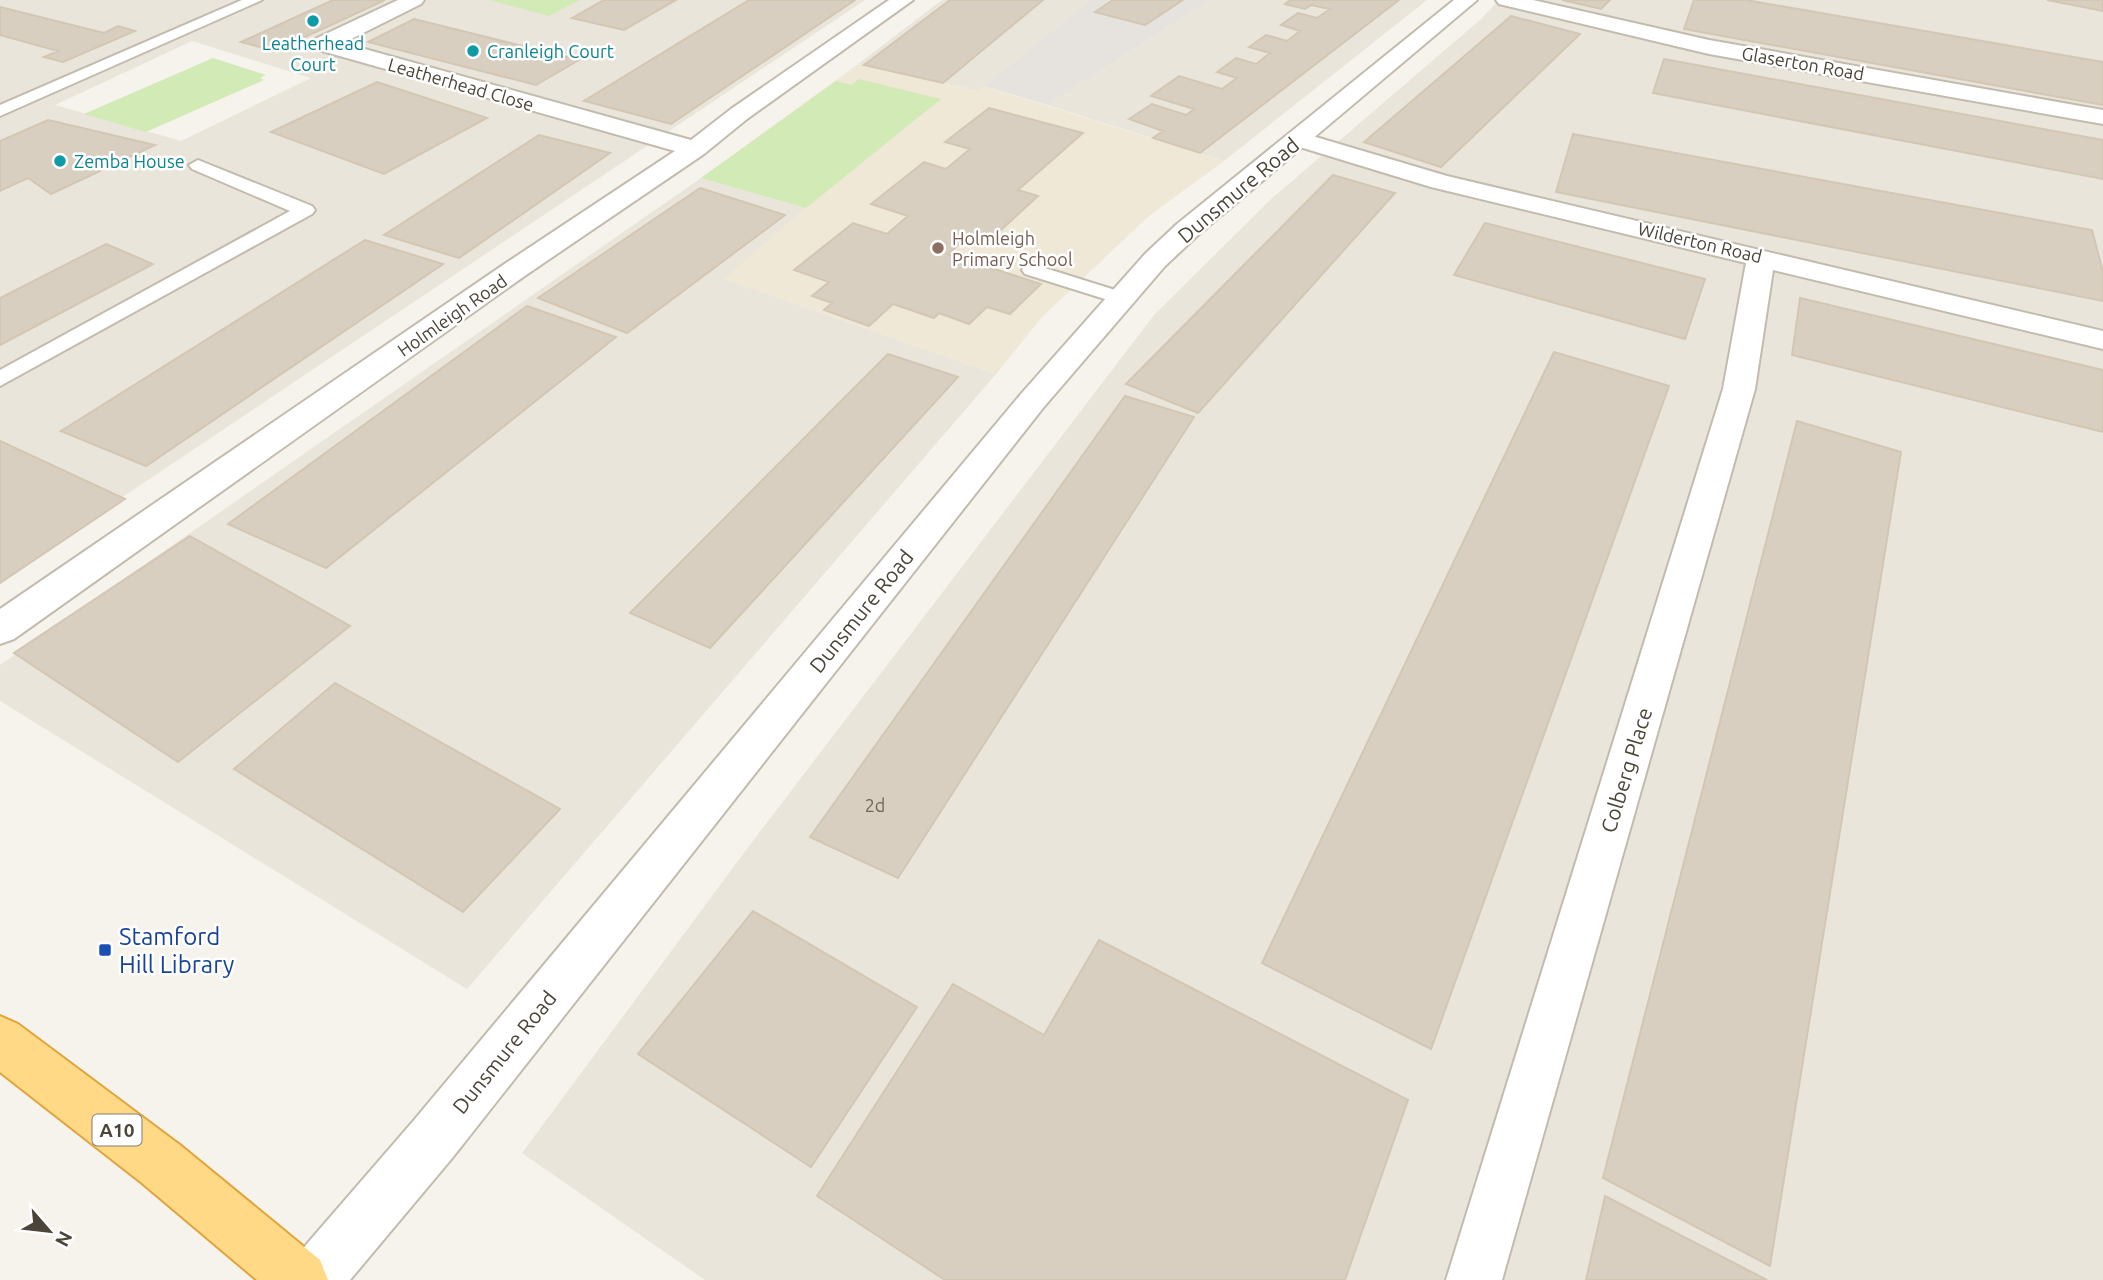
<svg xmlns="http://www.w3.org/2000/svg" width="2103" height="1280" viewBox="0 0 2103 1280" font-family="Ubuntu,sans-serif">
<rect width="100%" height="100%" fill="#f6f3ec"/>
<path fill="#eae5da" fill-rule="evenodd" d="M0 0H865L0 579ZM192 41 311 78 181 141 55 105Z
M942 0H1091L978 91 858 64Z
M1210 0H1427L1224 161 1047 105Z
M1499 0H2103V1280H705L522 1153 746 850 1154 315 1270 200 1481 19Z
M701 178 806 208 725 279 996 374 467 989 0 701V665Z"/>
<path fill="#e6e2dd" d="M1091 0H1210L1047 105 984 86Z"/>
<path fill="#efe8d6" d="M858 64 978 91 984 86 1224 161 1149 216 1043 316 996 374 724 279 806 208 701 178Z"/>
<path fill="#d2eab5" d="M489 0H580L549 16Z
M213 58 266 75 260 78 264 80 146 132 84 114Z
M859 79 941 99 806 208 701 178 836 81 851 85Z"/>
<path fill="#d8cfc1" stroke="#d3c7b4" stroke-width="2" d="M333 0H385L275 51 241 42Z
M604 0H676L624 30 572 18Z
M749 0H855L671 124 584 101Z
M950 0H1043L943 83 864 65Z
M1113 0H1183L1145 25 1095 12Z
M1290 0H1399L1200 153 1153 138 1163 131 1129 119 1152 104 1186 115 1194 109 1151 96 1179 76 1222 89 1237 78 1217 72 1236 58 1256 64 1270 53 1249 47 1266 35 1287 41 1300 31 1281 25 1298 13 1317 18 1330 9 1311 5 1305 9 1285 4Z
M1562 0H1610L1601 9Z
M1694 0H1746L2103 62V105L1684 29Z
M2047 0H2103V11Z
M0 7 104 33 118 26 135 31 63 62 44 57 58 51 0 35Z
M1511 16 1580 34 1441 167 1364 142Z
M414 19 579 60 536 85 368 42Z
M1664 59 2103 140V179L1653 93Z
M377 82 487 118 384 174 271 132Z
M989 108 1083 133 1018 190 1038 196 990 240 971 234 948 254 1041 284 1010 314 987 307 969 324 939 313 934 318 893 304 869 326 824 310 832 303 812 296 829 282 794 270 853 223 887 234 908 216 871 204 924 162 946 169 970 149 945 142Z
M48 120 155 145 51 194 28 178 0 191V141Z
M1573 134 2092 230 2103 272V301L1556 192Z
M539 135 610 153 459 258 384 235Z
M1333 175 1395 193 1198 413 1126 384Z
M700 188 785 215 627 333 538 298Z
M1485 223 1705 279 1685 339 1454 275Z
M365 240 443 264 146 466 61 431Z
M106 244 153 264 0 345V298Z
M1800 298 2103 370V432L1792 355Z
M527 306 616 337 326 568 228 524Z
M1554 352 1669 386 1431 1049 1262 963Z
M888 354 958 377 710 648 630 613Z
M1125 396 1194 417 898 878 810 837Z
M1797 421 1901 452 1770 1266 1603 1178Z
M0 441 125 499 0 583Z
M190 536 350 626 178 762 14 653Z
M335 683 560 809 463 912 234 769Z
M753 911 917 1007 811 1167 638 1054Z
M1099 940 1408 1100 1345 1280H945L817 1196 953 984 1044 1035Z
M1605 1196 1767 1280H1586Z"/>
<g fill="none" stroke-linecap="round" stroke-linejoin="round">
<g stroke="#c2bbae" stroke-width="4">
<path id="service" d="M242 0H262L0 116V105Z
M198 160 312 206 315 210 312 214 0 386V370L290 211 192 169 189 165Z
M1032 264 1128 294 1132 298 1128 302 1121 304 1025 274 1022 270 1025 266Z"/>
</g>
<g stroke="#c2bbae" stroke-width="4">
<path id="minor" d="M398 0H424L421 4 343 43 691 140 731 109 889 0H913L747 119 704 154 526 275 14 639 0 644V609L506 263 675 151 315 49 312 44 315 39Z
M1496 0H1533L1709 40 2103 110V124L1709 54 1499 4Z
M1299 132 1447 176 2103 331V349L1773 270 1755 389 1502 1280H1446L1723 389 1746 263 1431 187 1290 144 1287 139 1290 134Z"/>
</g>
<g stroke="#c2bbae" stroke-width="4">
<path id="tertiary" d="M1454 0H1477L1197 236 1165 266 1043 408 453 1157 350 1280H285L293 1260 415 1119 1021 394 1145 254 1177 224Z"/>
</g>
<g stroke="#e0a43c" stroke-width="4">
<path id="trunk" d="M0 1016 18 1024 180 1145 320 1260 328 1280H257L142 1183 0 1072Z"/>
</g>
<use href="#service" fill="#fff" fill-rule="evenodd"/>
<use href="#minor" fill="#fff" fill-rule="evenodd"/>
<use href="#tertiary" fill="#fff" fill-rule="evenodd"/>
<use href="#trunk" fill="#ffd985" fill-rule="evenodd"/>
</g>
<g fill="#0f9aa8" stroke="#fff" stroke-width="2.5">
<circle cx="313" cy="21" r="7"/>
<circle cx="473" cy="51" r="7"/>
<circle cx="60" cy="161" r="7"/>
</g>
<circle fill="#8d6e63" stroke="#fff" stroke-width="2.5" cx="938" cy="248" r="7"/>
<rect fill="#1a4fb4" stroke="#fff" stroke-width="2.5" x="98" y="943" width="14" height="14" rx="3.5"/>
<g text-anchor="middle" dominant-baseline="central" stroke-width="5" stroke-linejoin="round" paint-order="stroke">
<g font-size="18" fill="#0d838f" stroke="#fff" text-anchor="start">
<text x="313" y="43" text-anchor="middle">Leatherhead<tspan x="313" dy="21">Court</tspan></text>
<text x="487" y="51">Cranleigh Court</text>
<text x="74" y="161">Zemba House</text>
</g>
<g font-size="18" fill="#4b4439" stroke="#fff">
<text transform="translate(1803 63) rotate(10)">Glaserton Road</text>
<text transform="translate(461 84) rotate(16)">Leatherhead Close</text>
<text transform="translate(1700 242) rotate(13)">Wilderton Road</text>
<text transform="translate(452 315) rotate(-35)">Holmleigh Road</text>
</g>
<g font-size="18" fill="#785e54" stroke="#fff" text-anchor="start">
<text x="952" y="238">Holmleigh<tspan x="952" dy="21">Primary School</tspan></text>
</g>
<g font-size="18" fill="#6e675b">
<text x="875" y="805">2d</text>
</g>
<rect fill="#fff" stroke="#817c74" stroke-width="2" x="92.5" y="1114.5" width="49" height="31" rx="5"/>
<g font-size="19" font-weight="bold" fill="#4b4439">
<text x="117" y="1130">A10</text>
</g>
<g font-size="21" fill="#4b4439" stroke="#fff">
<text transform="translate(1238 190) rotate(-40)">Dunsmure Road</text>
<text transform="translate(861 611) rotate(-51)">Dunsmure Road</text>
<text transform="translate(1626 770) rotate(-73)">Colberg Place</text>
<text transform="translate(504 1052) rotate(-51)">Dunsmure Road</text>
</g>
<g font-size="24" fill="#164399" stroke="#fff" text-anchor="start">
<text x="119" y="936">Stamford<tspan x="119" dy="28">Hill Library</tspan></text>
</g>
</g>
<g transform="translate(49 1231) rotate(118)" stroke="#ffffff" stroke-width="5" paint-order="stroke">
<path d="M0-5L12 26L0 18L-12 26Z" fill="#4b4439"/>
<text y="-10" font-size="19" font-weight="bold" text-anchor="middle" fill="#4b4439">N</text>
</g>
</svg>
